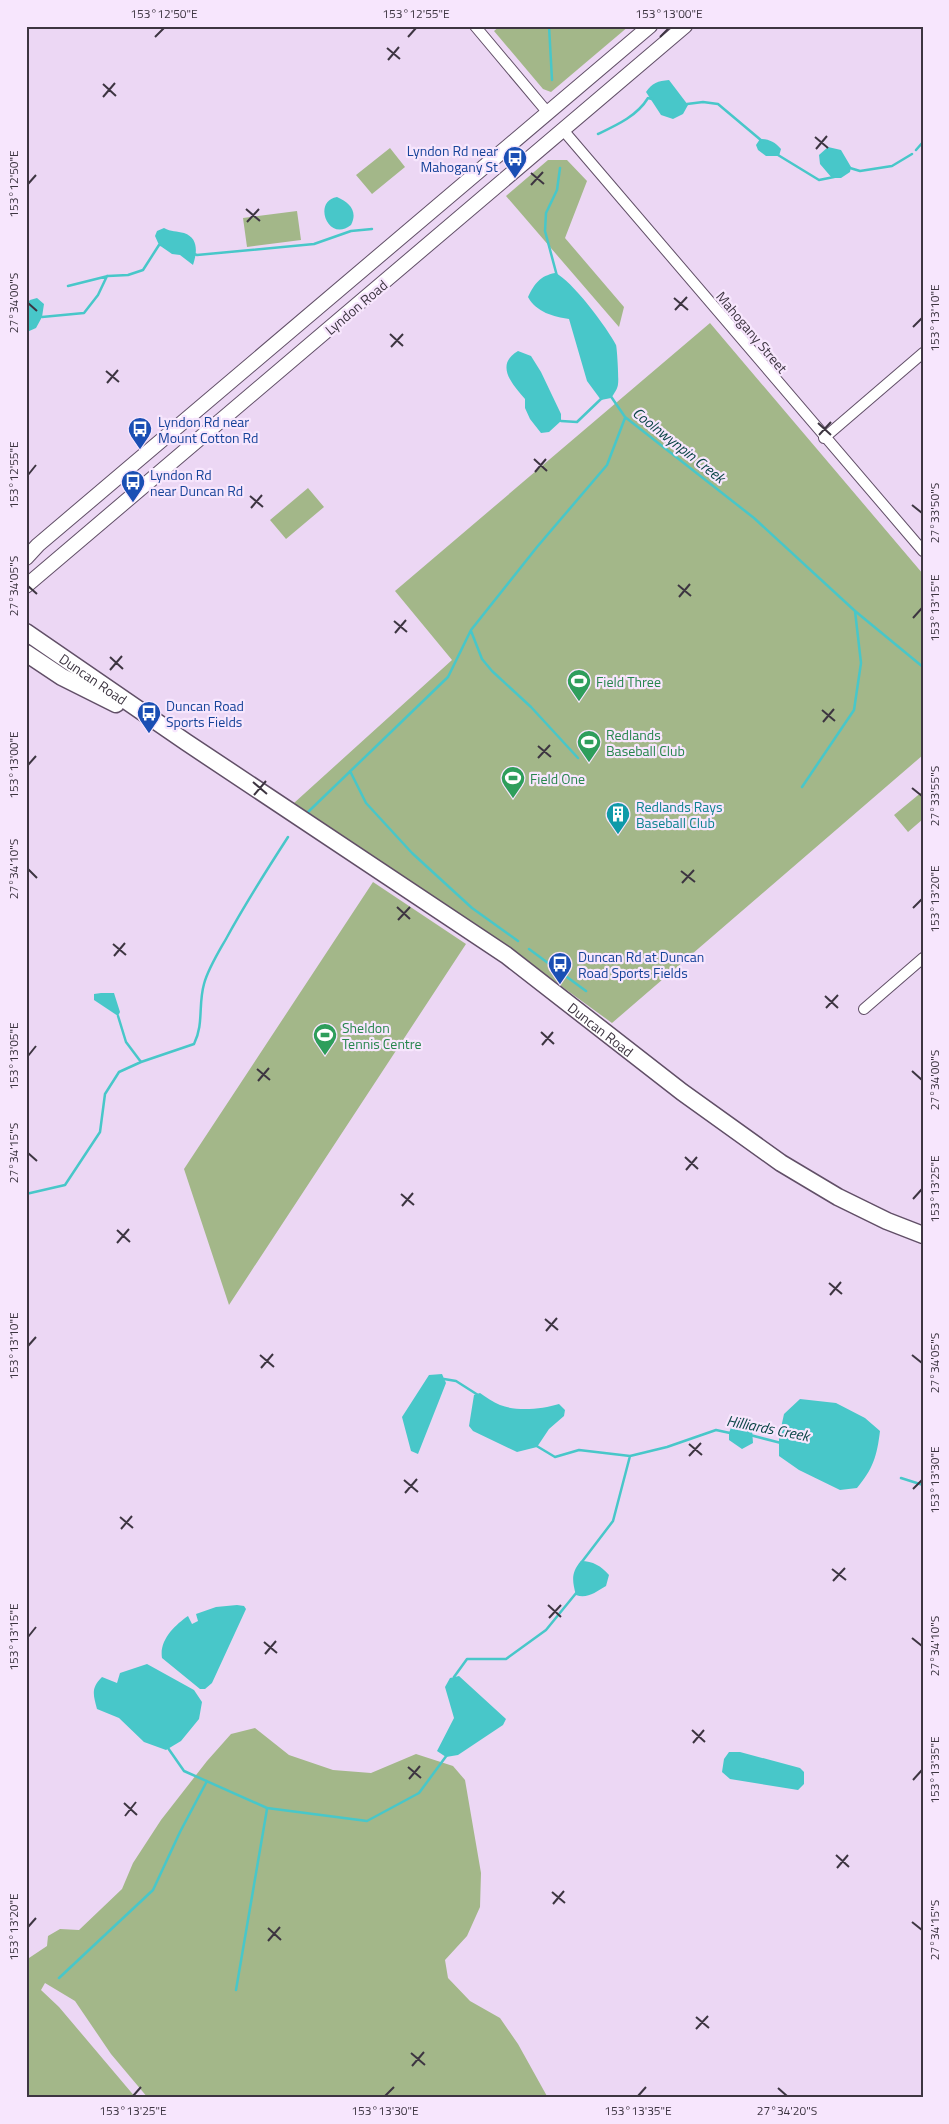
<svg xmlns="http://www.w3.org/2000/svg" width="949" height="2124" viewBox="0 0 949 2124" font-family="'Titillium Web',sans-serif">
<rect width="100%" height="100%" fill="#ecd7f4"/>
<path fill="#a3b789" d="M500 26H629L551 92 543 89 494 31Z
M390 148 405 167 372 194 356 175Z
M548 160H567L587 181 565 238 624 307 619 327 506 196Z
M297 211 301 240 247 247 243 218Z
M710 323 923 574V755L612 1023 503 944 294 803 452 660 395 591Z
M308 488 324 507 286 539 270 520Z
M923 791V819L908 832 894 815Z
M373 882 466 944 229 1305 184 1169Z
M255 1728 289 1755 333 1770 371 1773 416 1754 453 1766 465 1780 481 1873 480 1907 467 1936 445 1960 448 1978 470 2001 500 2018 518 2044 548 2098H148L111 2054 75 2001 45 1983 41 1990 59 2007 136 2098H26V1960L47 1946 48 1936 60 1929 79 1930 122 1889 133 1863 161 1820 207 1761 231 1734Z"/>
<path fill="#48c7c9" d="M669 80 688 105 683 114 673 119 661 115 646 92C652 83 658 81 669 80Z
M760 139C769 139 775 142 781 149L779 156H766L758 150 756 145Z
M828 147 841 150 851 167 850 172 841 178H832L820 164 819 155Z
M337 197C350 203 358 211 351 225 328 243 312 201 337 197Z
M164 228C171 232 177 231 184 233 199 238 197 253 193 265L180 255 172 254 159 245 155 236 157 231Z
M555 273C571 279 608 329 616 345 617 347 619 380 618 384 618 388 614 394 611 398L601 400 587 381 569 319C554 317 536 312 528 297 535 283 540 276 555 273Z
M37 298 44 304 42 317 36 328 27 332 26 304 30 300Z
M518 351 531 356 541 372 561 414V421L549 432 541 433 530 419 525 408V399C513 385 494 365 518 351Z
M101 993H114L120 1012 118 1016 94 1000V994Z
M442 1374 446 1383 418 1454 411 1451 402 1417 429 1375Z
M480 1393C486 1397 493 1402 500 1405 518 1412 542 1409 559 1404L565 1410 564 1416 549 1429 537 1447 517 1452 473 1431 469 1426 474 1395Z
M800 1399 836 1403 865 1418 880 1431C877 1456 873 1469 857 1488L840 1490 799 1470 779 1456V1437L784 1414Z
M733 1422 744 1424 752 1429 753 1443 742 1449 729 1440V1433Z
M581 1561C593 1561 601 1566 609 1575L606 1586C596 1592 587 1599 576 1595 572 1581 571 1572 581 1561Z
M237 1605 244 1606 246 1609 212 1683 205 1689H200L162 1658C159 1640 175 1625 188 1616L192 1624 198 1621 196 1614 216 1607Z
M147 1664 194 1690 202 1702 199 1719 181 1741 166 1750 144 1742 119 1718 97 1709C93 1694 91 1688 102 1677L117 1683 120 1673Z
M459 1676 506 1719 503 1725 458 1755 446 1757 437 1751 454 1718 445 1687 450 1678Z
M729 1752H740L800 1768 804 1772V1784L798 1790 730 1779 722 1772 724 1759Z"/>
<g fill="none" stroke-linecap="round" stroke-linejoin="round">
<path stroke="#48c7c9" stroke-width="2.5" d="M549 26 552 80
M687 104 703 102 718 104 762 141
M598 134C617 125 637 116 648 98L652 99
M916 150 923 142
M778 155 819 180 834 177
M850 168 860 171 892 166 912 154
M194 254 197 255 314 244 351 231 372 229
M557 276 545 231 546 213 557 190 560 168
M68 286 108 276 128 275 143 270 159 245H160
M42 317 84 313 98 295 107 276
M610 395 625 417 754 518 855 611 923 667
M561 421 577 422 602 398
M471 631 482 659 492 671 531 707 578 758
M350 771 366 803 412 853 472 908 518 941
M802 787 854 710 861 663 855 611
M308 812 448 677 471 630 537 547 607 465 625 418
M529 949 586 991
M118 1016 126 1042 141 1062
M26 1194 65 1185 100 1132 105 1094 119 1072 141 1062 194 1044C204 1024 198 1005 204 984 208 969 218 953 226 939 245 904 266 871 288 837
M444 1379 456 1381 478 1395
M750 1435 781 1443
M535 1445 555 1457 579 1450 630 1456 667 1447 716 1430 730 1433
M901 1478 923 1485
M581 1563 613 1521 630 1456
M455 1679 454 1677 467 1659H506L546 1630 577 1592
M168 1748 184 1771 267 1808 367 1821 419 1793 447 1755
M59 1978 153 1890 180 1832 207 1781
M236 1990 267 1809"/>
<g stroke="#614f67" stroke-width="12">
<path id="minor" d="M475 26 548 113
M563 130 923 551
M824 438 923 353
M864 1009 923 958"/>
</g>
<g stroke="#614f67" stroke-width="16">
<path id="secondary" d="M26 558 38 545 650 26
M26 586 685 26"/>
</g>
<g stroke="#614f67" stroke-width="19">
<g id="trunk">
<path id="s1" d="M26 632 186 742 506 955 682 1092 781 1163 838 1197 887 1221 923 1235"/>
<path d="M26 653 62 677 116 704"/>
</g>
</g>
<use href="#minor" stroke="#fff" stroke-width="10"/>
<use href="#secondary" stroke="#fff" stroke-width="14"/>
<use href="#trunk" stroke="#fff" stroke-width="16"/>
</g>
<path fill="none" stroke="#3d3541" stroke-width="2" d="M155 37 164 28M408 37 416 28M660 37 669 28M387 48 400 59M388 60 399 47M103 84 116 96M103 97 115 83M815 137 828 148M816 149 827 136M531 173 544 184M28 184 36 175M531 185 543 172M246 209 260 221M247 222 259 209M674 298 688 310M28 303 37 311M675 310 687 297M913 327 922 318M390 334 403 346M391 347 403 334M106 371 119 382M107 383 118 370M818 423 831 435M819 435 831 422M534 459 547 471M535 472 546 459M28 475 36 465M250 496 263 507M912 505 922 513M251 508 262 495M678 585 691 596M28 586 37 594M679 597 690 584M913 618 922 608M394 621 407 632M395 633 406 620M110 657 123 669M110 670 122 656M822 710 835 721M823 722 834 709M538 746 551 757M538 758 550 745M28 765 36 756M253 782 267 794M912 788 922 796M254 795 266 781M28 869 37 878M681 871 695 882M682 883 694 870M397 907 410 919M913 908 922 899M398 920 410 907M113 944 126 955M114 956 125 943M825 996 838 1008M826 1008 838 995M541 1032 554 1044M542 1045 553 1032M28 1056 36 1046M257 1069 270 1080M912 1071 922 1080M258 1081 269 1068M28 1153 37 1161M685 1157 698 1169M686 1170 697 1157M401 1194 414 1205M913 1199 922 1189M402 1206 413 1193M117 1230 130 1242M117 1243 129 1229M829 1283 842 1294M830 1295 841 1282M545 1319 558 1330M546 1331 557 1318M28 1346 36 1337M260 1355 274 1367M912 1355 922 1363M261 1368 273 1354M689 1444 702 1455M689 1456 701 1443M404 1480 418 1492M913 1489 922 1480M405 1493 417 1479M120 1517 133 1528M121 1529 132 1516M832 1569 846 1580M833 1581 845 1568M548 1605 561 1617M549 1618 561 1605M28 1637 36 1627M912 1638 922 1646M264 1642 277 1653M265 1654 276 1641M692 1730 705 1742M693 1743 704 1730M408 1767 421 1778M409 1779 420 1766M913 1780 922 1770M124 1803 137 1815M125 1816 136 1802M836 1855 849 1867M837 1868 848 1855M552 1892 565 1903M553 1904 564 1891M912 1922 922 1930M28 1927 36 1918M268 1928 281 1940M268 1941 280 1927M696 2017 709 2028M696 2029 708 2016M411 2053 425 2065M412 2066 424 2052M778 2088 787 2096M133 2096 141 2087M385 2096 394 2087M638 2096 646 2087"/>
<defs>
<g id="bus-pin" transform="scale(1.25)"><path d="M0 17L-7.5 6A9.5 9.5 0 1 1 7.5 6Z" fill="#1a4fb4" stroke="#f7e6fd"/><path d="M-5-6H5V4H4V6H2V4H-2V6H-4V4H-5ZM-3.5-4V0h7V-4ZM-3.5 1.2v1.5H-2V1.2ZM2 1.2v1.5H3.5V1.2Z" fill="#fff"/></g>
<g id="stadium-pin" transform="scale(1.25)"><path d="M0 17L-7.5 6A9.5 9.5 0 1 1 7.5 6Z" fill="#2e9e5b" stroke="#f7e6fd"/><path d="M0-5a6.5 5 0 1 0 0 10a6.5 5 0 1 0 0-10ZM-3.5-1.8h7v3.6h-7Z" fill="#fff"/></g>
<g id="building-pin" transform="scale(1.25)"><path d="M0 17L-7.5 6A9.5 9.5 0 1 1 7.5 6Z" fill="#0f9aa8" stroke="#f7e6fd"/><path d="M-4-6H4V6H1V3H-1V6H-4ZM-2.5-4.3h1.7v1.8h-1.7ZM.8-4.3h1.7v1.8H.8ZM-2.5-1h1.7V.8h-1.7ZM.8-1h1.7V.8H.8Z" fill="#fff"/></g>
</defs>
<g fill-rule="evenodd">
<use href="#bus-pin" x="515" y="158"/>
<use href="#bus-pin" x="140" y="429"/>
<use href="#bus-pin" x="133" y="482"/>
<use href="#stadium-pin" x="579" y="681"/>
<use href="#bus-pin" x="149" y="713"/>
<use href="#stadium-pin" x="589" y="742"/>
<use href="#stadium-pin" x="513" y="778"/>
<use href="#building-pin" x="618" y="814"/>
<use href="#bus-pin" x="560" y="964"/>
<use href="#stadium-pin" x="325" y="1035"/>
</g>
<g text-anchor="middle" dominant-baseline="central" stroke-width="4.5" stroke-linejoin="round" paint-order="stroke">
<g font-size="14" fill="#164399" stroke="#f7e6fd" text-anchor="start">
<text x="498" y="150" text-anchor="end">Lyndon Rd near<tspan x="498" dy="16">Mahogany St</tspan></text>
<text x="158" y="421">Lyndon Rd near<tspan x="158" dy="16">Mount Cotton Rd</tspan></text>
<text x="150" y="474">Lyndon Rd<tspan x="150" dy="16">near Duncan Rd</tspan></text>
<text x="166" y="705">Duncan Road<tspan x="166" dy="16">Sports Fields</tspan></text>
<text x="578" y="956">Duncan Rd at Duncan<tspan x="578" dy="16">Road Sports Fields</tspan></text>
</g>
<g font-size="14" fill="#3d3541" stroke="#f7e6fd">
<text transform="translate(356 307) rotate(-40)">Lyndon Road</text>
<text transform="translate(752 332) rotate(50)">Mahogany Street</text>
<text stroke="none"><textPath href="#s1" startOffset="82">Duncan Road</textPath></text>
<text stroke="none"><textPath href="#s1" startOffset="699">Duncan Road</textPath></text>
</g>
<g font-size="14" fill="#27864d" stroke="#f7e6fd" text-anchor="start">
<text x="596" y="681">Field Three</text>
<text x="606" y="734">Redlands<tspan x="606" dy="16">Baseball Club</tspan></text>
<text x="530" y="778">Field One</text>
<text x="342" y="1027">Sheldon<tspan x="342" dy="16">Tennis Centre</tspan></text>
</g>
<g font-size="14" fill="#0d838f" stroke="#f7e6fd" text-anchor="start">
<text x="636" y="806">Redlands Rays<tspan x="636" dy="16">Baseball Club</tspan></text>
</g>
<g font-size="15" font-style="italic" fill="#0c4647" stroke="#f7e6fd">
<text transform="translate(679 445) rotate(38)">Coolnwynpin Creek</text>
<text transform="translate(768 1428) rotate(11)">Hilliards Creek</text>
</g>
</g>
<rect width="949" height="2124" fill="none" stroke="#f7e6fd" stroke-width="55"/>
<rect x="28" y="28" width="894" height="2068" fill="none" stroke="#3d3541" stroke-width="2"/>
<g font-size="12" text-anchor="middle" fill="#3d3541">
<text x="164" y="18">153°12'50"E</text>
<text x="416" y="18">153°12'55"E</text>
<text x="669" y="18">153°13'00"E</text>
<text transform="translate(14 184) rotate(-90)" y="4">153°12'50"E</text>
<text transform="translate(14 303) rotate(-90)" y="4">27°34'00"S</text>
<text transform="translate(935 318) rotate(-90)" y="4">153°13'10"E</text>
<text transform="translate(14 475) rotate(-90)" y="4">153°12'55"E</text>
<text transform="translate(935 513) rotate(-90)" y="4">27°33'50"S</text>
<text transform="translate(14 586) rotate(-90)" y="4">27°34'05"S</text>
<text transform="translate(935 608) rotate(-90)" y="4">153°13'15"E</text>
<text transform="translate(14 765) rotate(-90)" y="4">153°13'00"E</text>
<text transform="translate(935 796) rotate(-90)" y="4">27°33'55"S</text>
<text transform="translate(14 869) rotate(-90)" y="4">27°34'10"S</text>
<text transform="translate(935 899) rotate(-90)" y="4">153°13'20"E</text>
<text transform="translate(14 1056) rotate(-90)" y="4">153°13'05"E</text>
<text transform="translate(935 1080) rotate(-90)" y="4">27°34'00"S</text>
<text transform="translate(14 1153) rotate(-90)" y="4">27°34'15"S</text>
<text transform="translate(935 1189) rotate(-90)" y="4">153°13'25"E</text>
<text transform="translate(14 1346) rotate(-90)" y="4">153°13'10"E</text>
<text transform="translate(935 1363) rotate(-90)" y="4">27°34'05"S</text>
<text transform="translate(935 1480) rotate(-90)" y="4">153°13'30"E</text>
<text transform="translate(14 1637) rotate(-90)" y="4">153°13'15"E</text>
<text transform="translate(935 1646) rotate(-90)" y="4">27°34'10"S</text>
<text transform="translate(935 1770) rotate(-90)" y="4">153°13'35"E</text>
<text transform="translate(14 1927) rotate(-90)" y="4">153°13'20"E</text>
<text transform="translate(935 1930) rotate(-90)" y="4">27°34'15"S</text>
<text x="133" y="2115">153°13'25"E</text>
<text x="385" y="2115">153°13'30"E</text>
<text x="638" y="2115">153°13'35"E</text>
<text x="787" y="2115">27°34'20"S</text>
</g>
</svg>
